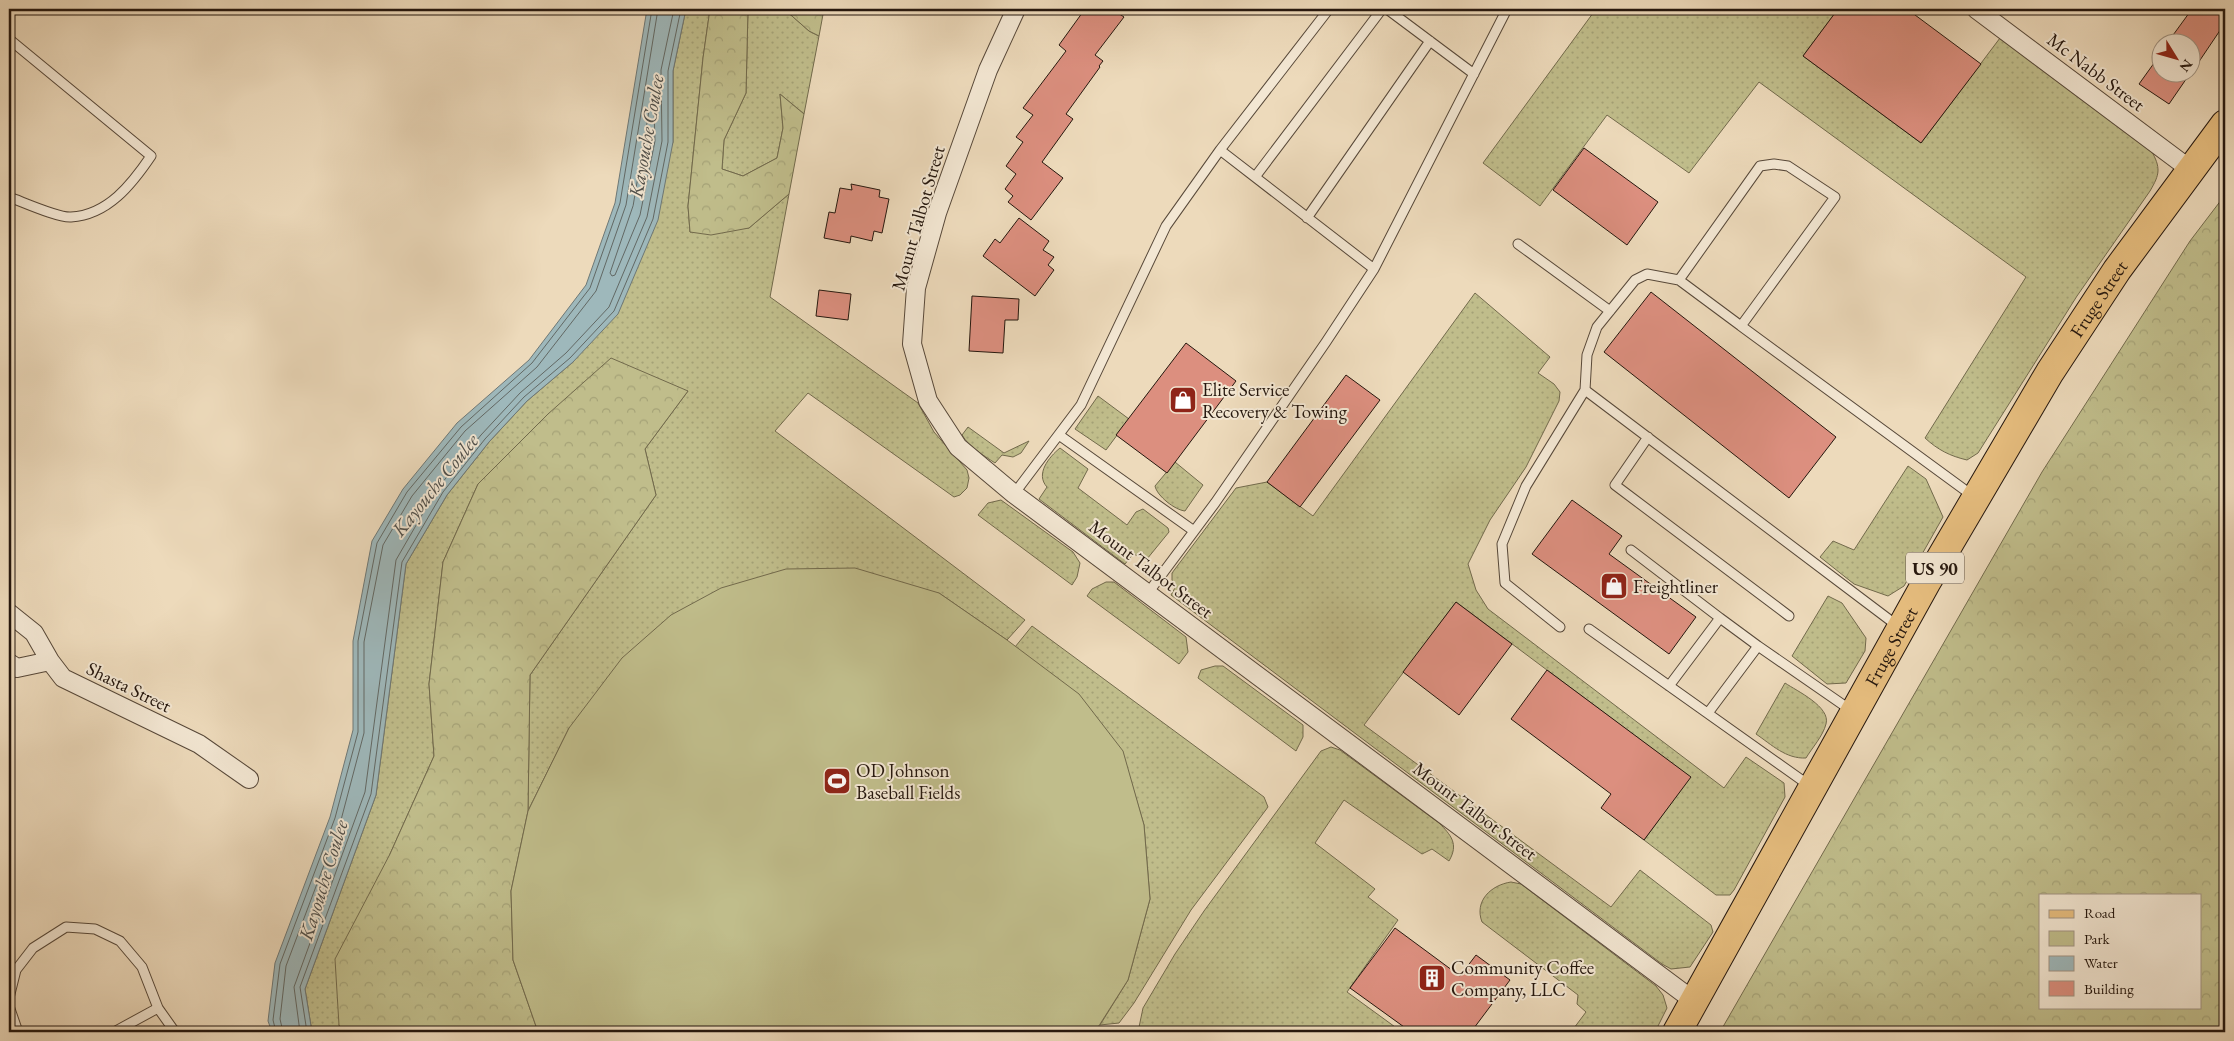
<svg xmlns="http://www.w3.org/2000/svg" width="2234" height="1041" viewBox="0 0 2234 1041" font-family="'EB Garamond',serif">
<defs>
<pattern id="grass-dots" width="8" height="8" patternUnits="userSpaceOnUse" patternTransform="scale(1.25)"><rect width="8" height="8" fill="#c0bd8b"/><path d="M2 2h.1M6 6h.1" fill="none" stroke="#a5a277" stroke-width="1.8" stroke-linecap="round"/></pattern>
<pattern id="forest-crowns" width="20" height="18" patternUnits="userSpaceOnUse" patternTransform="scale(1.25)"><rect width="20" height="18" fill="#c0bd8b"/><path d="M2 6a3 3 0 1 1 6 0M12 15a3 3 0 1 1 6 0" fill="none" stroke="#a5a277"/></pattern>
</defs>
<rect width="100%" height="100%" fill="#eddabb"/>
<filter id="stains"><feTurbulence type="fractalNoise" baseFrequency=".004" numOctaves="4"/><feColorMatrix values="0 0 0 0 .2 0 0 0 0 .09 0 0 0 0 .02 0 0 0 .5 -.17"/></filter>
<radialGradient id="worn" r=".72"><stop offset=".6" stop-color="#630" stop-opacity="0"/><stop offset="1" stop-color="#630" stop-opacity=".3"/></radialGradient>
<path fill="url(#grass-dots)" stroke="#726a4c" d="M686 9H710L703 58 688 206 690 232 749 228 789 194 770 297 918 403 934 432 967 470 969 478 967 488 960 495 954 497 808 393 775 431 1025 620 1007 640 939 593 569 728 528 811 530 675 656 495 645 449 688 391 548 414 478 484 443 562 429 684 434 756 390 854 339 1025 343 1032H312L305 989 376 795 406 564 447 495 489 442 527 401 573 362 673 142V71Z
M748 9H784L809 31 819 36 804 114 780 94 783 128 777 158 743 176 722 169 724 140 746 93Z
M1596 9H1838L1803 56 1921 143 2000 38 2151 150C2161 168 2160 174 2150 191L2077 296 1978 453 1967 460C1950 456 1938 450 1925 438L2026 277 1759 82 1689 173 1607 115 1540 206 1483 163Z
M1475 293 1550 357 1538 373 1554 384 1560 392 1559 401 1526 467 1490 520 1468 564 1476 590 1488 609 1724 788 1746 757 1784 783 1785 797 1734 890 1730 895H1716L1644 840 1690 777 1456 602 1364 725 1611 907 1640 870 1711 925 1713 932 1690 967 1671 969 1662 964 1171 595 1176 586 1172 580V573L1236 488 1267 482 1313 516Z
M1098 396 1129 419 1106 450 1075 429Z
M968 427 1004 453 1029 441 1021 453 1013 457 1002 455 995 463C983 455 969 447 962 435Z
M1060 448 1088 469 1078 488 1127 525 1136 512 1143 509 1168 528 1169 532 1147 559 1133 554 1125 564 1039 499 1047 487C1035 474 1049 457 1060 448Z
M1175 462 1203 485 1185 511C1175 510 1157 496 1155 486Z
M1908 466 1926 479 1943 517 1904 586 1888 596 1854 584 1820 557 1833 541 1854 550Z
M1001 500 1073 552 1080 563 1077 577 1072 585 978 515 988 503Z
M1106 582H1114L1186 637 1188 652 1179 664 1087 596 1092 589Z
M1828 596 1842 603 1866 638 1865 651 1846 683 1827 684 1792 656Z
M1032 626 1264 797 1268 807 1191 910 1134 1003 1119 1023 1100 1025 1128 980 1150 899 1144 825 1122 751 1015 647Z
M1215 666H1223L1303 725V737L1296 751 1198 678 1201 670Z
M1785 683C1797 691 1831 707 1826 724 1823 736 1812 748 1806 758 1786 759 1772 745 1756 734Z
M1331 747 1340 750 1439 823C1451 835 1459 844 1449 861L1432 849 1422 854 1344 800 1315 843 1375 889 1368 897 1398 920 1347 992 1402 1032H1138L1143 1008 1175 954 1204 911 1321 751Z
M1511 882 1521 884 1656 986 1663 995 1667 1008 1655 1032H1571L1586 1012 1577 1004 1578 995 1482 922C1474 901 1491 885 1511 882Z"/>
<path fill="url(#forest-crowns)" stroke="#726a4c" fill-rule="evenodd" d="M710 9H748L746 93 724 140 722 169 743 176 777 158 783 128 780 94 804 114 789 194 749 228 711 235 690 232 688 206 703 58Z
M784 9H824L819 36 809 31Z
M2225 195V1032H1720L2042 472 2190 241ZM2040 895H2200V1007H2040Z
M611 358 688 391 645 449 656 495 530 675 528 811 511 891 513 960 538 1032H343L339 1025 335 959 390 854 434 756 429 684 443 562 478 484 548 414Z"/>
<path fill="#c0bd8b" stroke="#726a4c" d="M855 568 939 593 1007 640 1079 694 1123 751 1144 825 1150 899 1128 980 1095 1032H538L513 960 511 891 528 811 569 728 622 658 671 615 721 588 786 569Z"/>
<path fill="#9eb8bb" stroke="#6e7876" d="M647 9H686L673 71V142L658 220 618 314 573 362 527 401 489 442 447 495 406 564 376 795 305 989 312 1032H272L268 1021 275 963 330 817 353 730V641L372 541 403 489 457 423 529 360 586 285 615 203Z"/>
<g fill="none" stroke-linecap="round" stroke-linejoin="round">
<path stroke="#626864" stroke-width="1" d="M650 107 654 109 655 141 640 215 615 275 612 276 610 273 633 206Z
M276 1032 273 1020 280 964 335 818 358 732V641L377 543 407 492 461 427 532 363 590 288 620 203 652 9
M283 1032 280 1019 286 966 341 820 364 733V642L383 545 412 496 465 431 537 367 596 291 626 205 658 9
M300 1032 294 987 365 792 396 560 437 489 481 435 520 393 566 353 609 307 647 217 662 141 661 70 674 9
M307 1032 300 987 371 794 402 562 443 492 485 439 524 397 570 358 614 311 653 219 668 142V71L681 9"/>
</g>
<path fill="#dc8f7f" stroke="#25170e" d="M1085 9H1112L1124 17 1095 55 1103 61 1099 66 1100 67 1066 114 1073 119 1042 162 1063 178 1031 220 1008 202 1013 196 1005 189 1016 174 1006 166 1023 142 1016 137 1033 115 1023 108 1066 51 1059 45Z
M1838 9H1907L1981 64 1921 143 1803 56Z
M2192 9H2225V23L2192 72V42H2168Z
M2162 52V72H2191L2169 104 2139 84Z
M1584 148 1658 202 1627 245 1553 190Z
M851 184 880 190 879 197 889 199 882 233 874 231 872 241 851 236 850 243 824 238 829 212 835 213 840 188 852 190Z
M1019 218 1049 241 1043 250 1054 257 1048 265 1054 270 1035 296 983 256 995 239 1000 243Z
M819 290 851 294 848 320 816 316Z
M1651 292 1836 437 1789 498 1604 352Z
M972 296 1019 299 1018 320H1005L1003 353 969 351Z
M1186 343 1236 381 1167 473 1116 435Z
M1346 375 1380 400 1300 507 1267 482Z
M1572 500 1622 536 1609 554 1696 617 1669 654 1532 554Z
M1456 602 1512 644 1459 715 1403 672Z
M1547 670 1691 777 1644 840 1601 808 1611 794 1511 719Z
M1395 928 1460 976 1476 955 1510 980 1471 1032H1411L1350 988Z"/>
<g fill="none" stroke-linecap="round" stroke-linejoin="round">
<g stroke="#574839" stroke-width="11">
<path id="service" d="M1329 9 1220 150 1374 269
M1387 9 1474 74
M9 39 151 156C132 184 108 215 71 217 58 218 23 202 9 197
M1255 177 1382 9
M1307 218 1430 41
M1518 244 1610 311
M1679 280 1647 274 1635 280 1597 327 1587 355 1585 390 1899 627
M1741 326 1679 280 1760 166 1774 164 1788 166 1835 197 1741 326 1973 496
M1059 435 1194 531
M1648 437 1615 485 1789 616
M1014 494 1081 405 1166 226 1220 150
M1631 550 1720 618
M1148 593 1215 503 1326 342 1374 269 1507 9
M1560 627 1505 583 1502 544 1526 486 1585 390
M1589 629 1810 786
M1669 686 1720 618 1758 646
M1708 713 1758 646 1852 711
M9 998 16 970 33 948 66 927 95 929 120 941 142 967 158 1008 114 1032
M9 1006 18 1032
M158 1008 175 1032"/>
</g>
<g stroke="#574839" stroke-width="20">
<path id="minor" d="M1016 9 988 70 937 213 916 288 912 344 928 401 958 447 1014 494 1694 1001
M1976 9 2191 170
M9 613 34 633 50 661 63 678 199 744 249 779
M9 663 17 668 50 661"/>
</g>
<g stroke="#25170e" stroke-width="30">
<g id="primary">
<path id="s1" d="M1677 1032 1926 583 2050 372 2117 270 2225 124"/>
</g>
</g>
<use href="#service" stroke="#f3e7d3" stroke-width="9"/>
<use href="#minor" stroke="#f3e7d3" stroke-width="18"/>
<use href="#primary" stroke="#e6bd7e" stroke-width="28"/>
</g>
<defs>
<g id="shop-square" transform="scale(1.4375)"><rect x="-9" y="-9" width="18" height="18" rx="4" fill="#8f2418" stroke="#f3e7d3"/><path d="M-5-2.5h2.3a2.7 3.5 0 0 1 5.4 0H5L5.5 6h-11ZM-1.5-2.5h3a1.5 2.3 0 0 0-3 0Z" fill="#fff"/></g>
<g id="stadium-square" transform="scale(1.4375)"><rect x="-9" y="-9" width="18" height="18" rx="4" fill="#8f2418" stroke="#f3e7d3"/><path d="M0-5a6.5 5 0 1 0 0 10a6.5 5 0 1 0 0-10ZM-3.5-1.8h7v3.6h-7Z" fill="#fff"/></g>
<g id="building-square" transform="scale(1.4375)"><rect x="-9" y="-9" width="18" height="18" rx="4" fill="#8f2418" stroke="#f3e7d3"/><path d="M-4-6H4V6H1V3H-1V6H-4ZM-2.5-4.3h1.7v1.8h-1.7ZM.8-4.3h1.7v1.8H.8ZM-2.5-1h1.7V.8h-1.7ZM.8-1h1.7V.8H.8Z" fill="#fff"/></g>
</defs>
<g fill-rule="evenodd">
<use href="#shop-square" x="1183" y="400"/>
<use href="#shop-square" x="1614" y="586"/>
<use href="#stadium-square" x="837" y="781"/>
<use href="#building-square" x="1432" y="978"/>
</g>
<g text-anchor="middle" dominant-baseline="central" stroke-width="4" stroke-linejoin="round" paint-order="stroke">
<rect fill="#f3e7d3" stroke="#635549" stroke-width="1" x="1906" y="552.5" width="58" height="31" rx="4"/>
<g font-size="18" font-weight="bold" fill="#25170e">
<text x="1935" y="568">US 90</text>
</g>
<g font-size="19" fill="#25170e" stroke="#f3e7d3">
<text transform="translate(2096 72) rotate(37)">Mc Nabb Street</text>
<text transform="translate(918 218) rotate(-74)">Mount Talbot Street</text>
<text stroke="none"><textPath href="#s1" startOffset="846">Fruge Street</textPath></text>
<text transform="translate(1151 569) rotate(37)">Mount Talbot Street</text>
<text stroke="none"><textPath href="#s1" startOffset="441">Fruge Street</textPath></text>
<text transform="translate(129 687) rotate(26)">Shasta Street</text>
<text transform="translate(1475 811) rotate(37)">Mount Talbot Street</text>
</g>
<g font-size="19" fill="#25170e" stroke="#f3e7d3" text-anchor="start">
<text x="1202" y="389">Elite Service<tspan x="1202" dy="22">Recovery &amp; Towing</tspan></text>
<text x="1633" y="586">Freightliner</text>
<text x="856" y="770">OD Johnson<tspan x="856" dy="22">Baseball Fields</tspan></text>
<text x="1451" y="967">Community Coffee<tspan x="1451" dy="22">Company, LLC</tspan></text>
</g>
<g font-size="20" font-style="italic" fill="#4f4f4b" stroke="#f3e7d3">
<text transform="translate(646 136) rotate(-80)">Kayouche Coulee</text>
<text transform="translate(435 485) rotate(-51)">Kayouche Coulee</text>
<text transform="translate(323 880) rotate(-73)">Kayouche Coulee</text>
</g>
</g>
<rect width="2234" height="1041" fill="none" stroke="#eddabb" stroke-width="30"/>
<rect x="10" y="10" width="2214" height="1021" fill="none" stroke="#25170e" stroke-width="2.5"/>
<rect x="15" y="15" width="2204" height="1011" fill="none" stroke="#25170e"/>
<rect x="2039" y="894" width="162" height="115" fill="#f3e7d3" stroke="#a19484"/>
<rect x="2049" y="910" width="25" height="8" fill="#e6bd7e" stroke="#a19484"/>
<text x="2084" y="918" font-size="15" fill="#25170e">Road</text>
<rect x="2049" y="931" width="25" height="15" fill="#c0bd8b" stroke="#a19484"/>
<text x="2084" y="944" font-size="15" fill="#25170e">Park</text>
<rect x="2049" y="956" width="25" height="15" fill="#9eb8bb" stroke="#a19484"/>
<text x="2084" y="968" font-size="15" fill="#25170e">Water</text>
<rect x="2049" y="981" width="25" height="15" fill="#dc8f7f" stroke="#a19484"/>
<text x="2084" y="994" font-size="15" fill="#25170e">Building</text>
<g transform="translate(2176 58) rotate(127)"><circle r="24" fill="#f3e7d3" stroke="#a19484"/>
<path d="M0-4L9 19L0 12L-9 19Z" fill="#8f2418"/>
<text y="-8" font-size="14" font-weight="bold" text-anchor="middle" fill="#25170e">N</text>
</g>
<rect width="100%" height="100%" filter="url(#stains)"/>
<rect width="100%" height="100%" fill="url(#worn)"/>
</svg>
